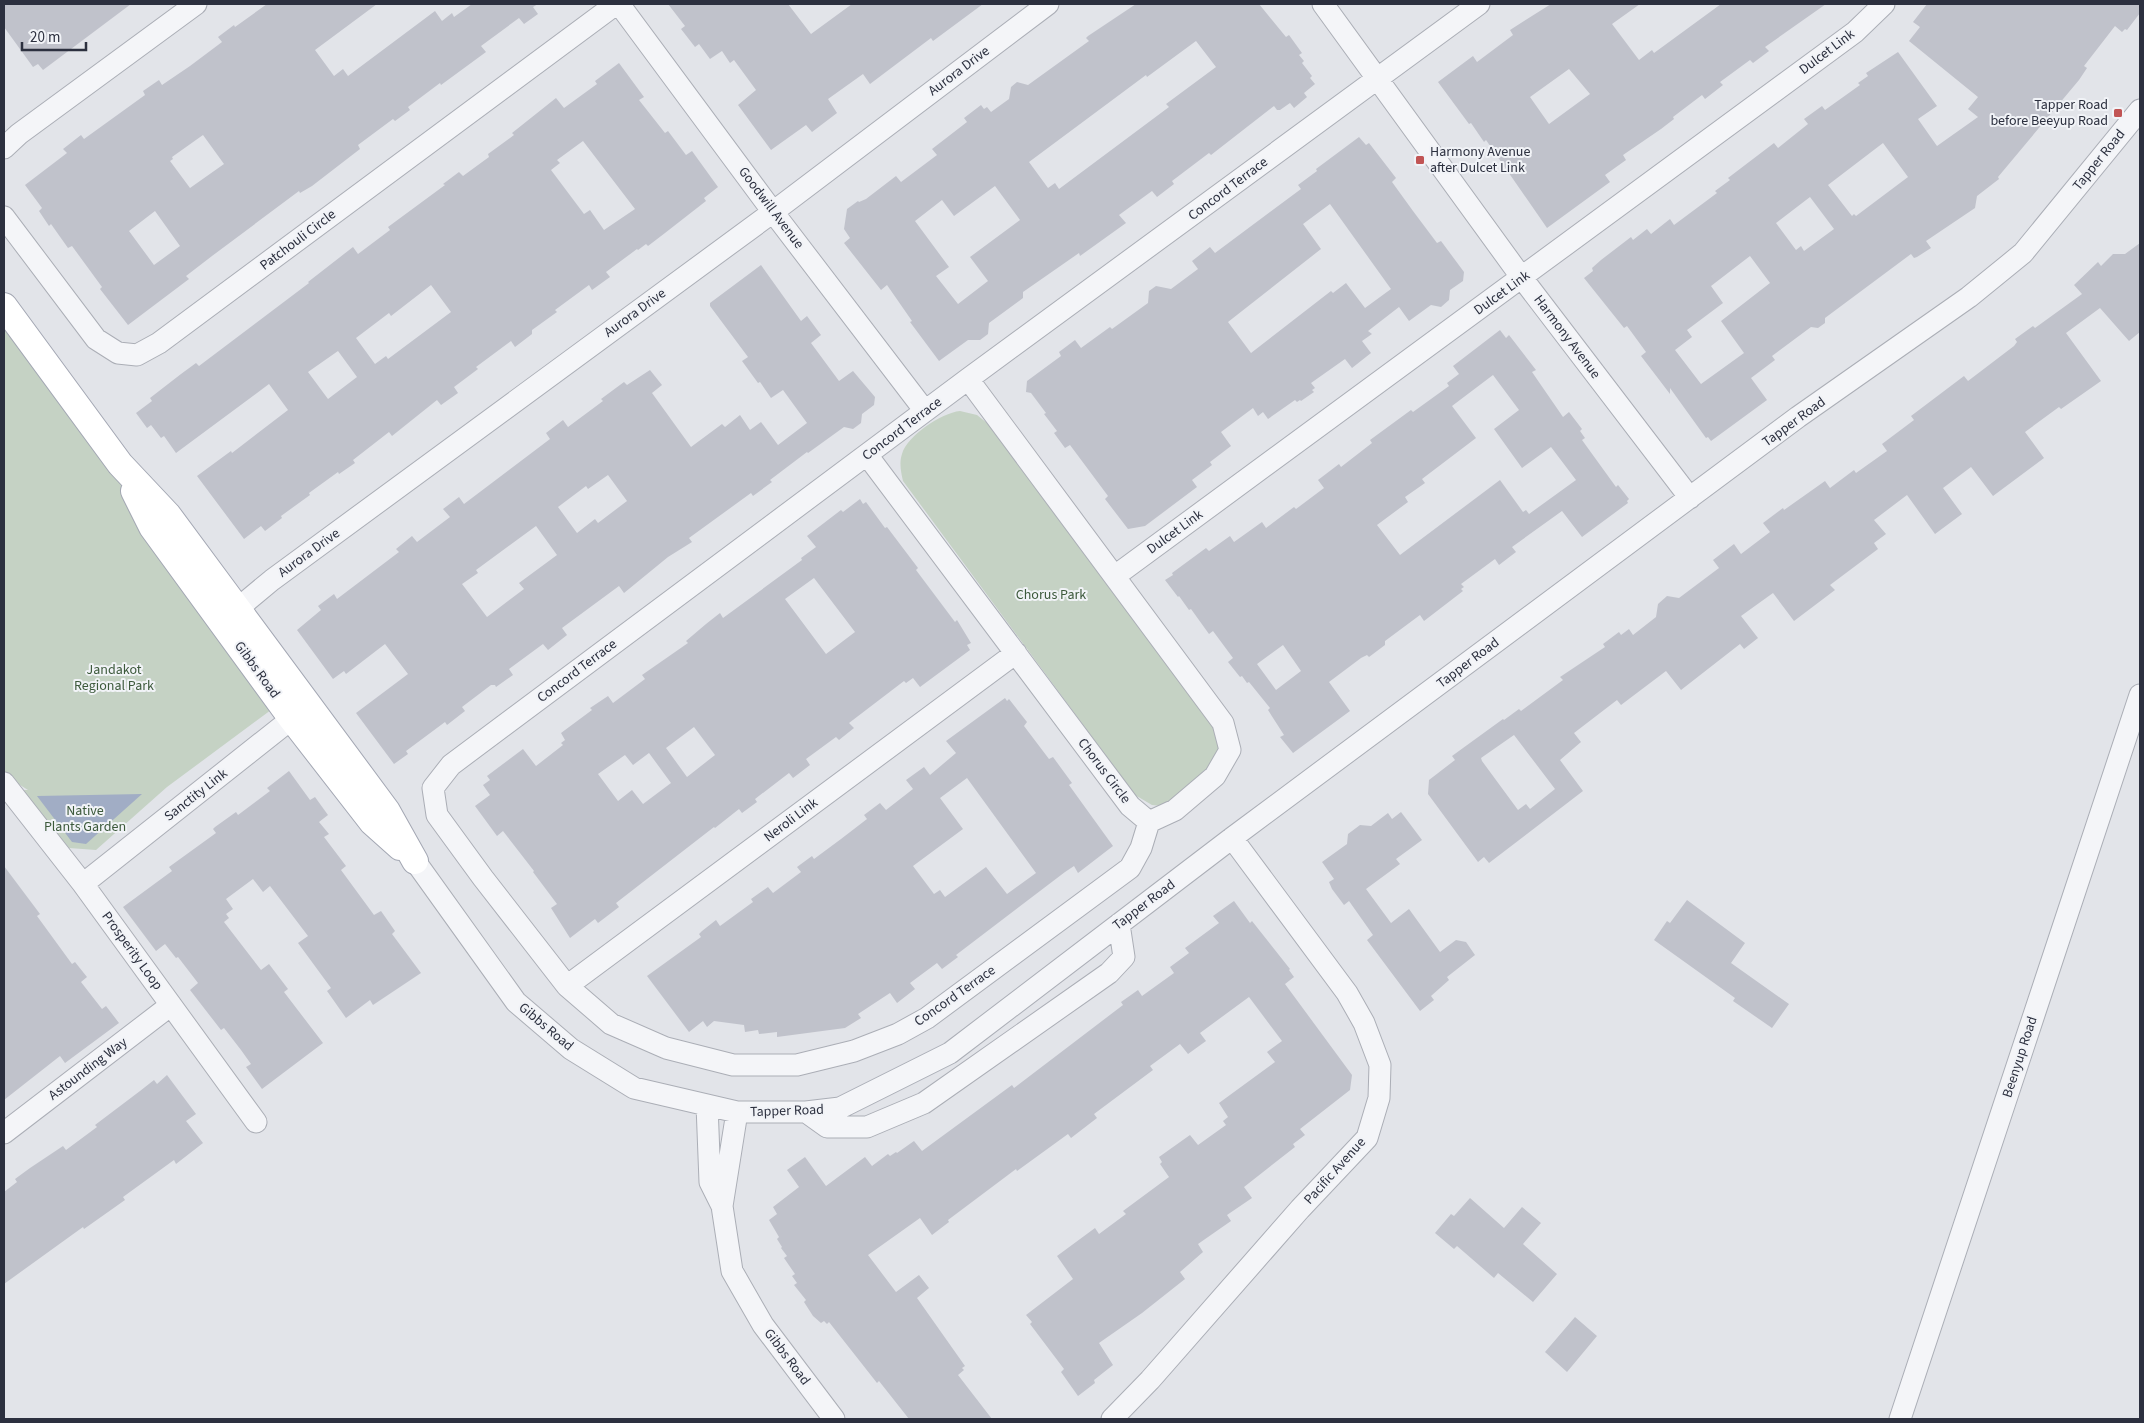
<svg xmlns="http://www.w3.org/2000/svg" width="2144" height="1423" viewBox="0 0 2144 1423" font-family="'Source Sans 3',sans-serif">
<rect width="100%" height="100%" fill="#e2e4e9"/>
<path fill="#c5d2c4" d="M4 319 103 453 170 569 271 710 167 787 96 850 69 848 22 790H28L4 775Z
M960 411 977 415 987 423 1220 737 1223 746 1212 774 1162 806 1152 805 1135 795 903 481C901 472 899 463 902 454 907 436 941 413 960 411Z"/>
<path fill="#a1adc5" d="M142 794 86 844 72 842 37 796Z"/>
<path fill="#c0c2cb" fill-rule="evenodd" d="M4 4H131L43 70 38 64 33 67 4 27Z
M267 4H377L315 50 334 76 343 69 348 76 435 11 442 21 452 13 454 17 472 4H538L533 7 538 14 524 24 519 18 481 46 486 52 441 85 440 83 408 107 410 110 395 121 393 119 358 145 360 149 312 186 300 193 299 191 212 256 186 276 189 279 128 325 100 289 102 287 72 246 68 248 51 224 49 226 39 211 42 208 25 185 67 153 63 149 81 135 84 139 145 95 143 91 159 80 162 85 190 66 222 42 218 37 234 25 235 27ZM203 135 224 164 190 188 170 161 173 159 172 157ZM155 211 180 246 154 265 129 231Z
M668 4H788L811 34 852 4H983L933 41 931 38 870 84 863 74 828 99 837 113 812 132 806 125 771 150 738 105 756 90 734 60 730 63 722 51 710 59 699 44 695 47 681 29 685 26Z
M1136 4H1259L1286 37 1289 35 1302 53 1299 55 1304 61 1302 63 1312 76 1310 78 1315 84 1304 93 1307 97 1294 108 1290 103 1280 110H1277L1274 106 1211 155 1209 153 1172 181 1174 184 1157 197 1152 191 1119 215 1126 223 1080 256 1079 253 1023 292V298L989 323 988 334 980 340H968L939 361 910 322 912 321 887 285 881 290 844 243 850 238 844 229 847 209 858 201 859 202 866 199 896 176 901 182 937 155 932 149 967 122 964 118 981 105 984 109 987 107 991 112 1009 99 1011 87 1017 82 1028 85 1089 41 1086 38 1088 36ZM1196 41 1216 67 1166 104 1169 107 1059 189 1055 183 1048 188 1029 162 1146 75 1147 77ZM995 186 1020 220 970 257 988 281 958 304 936 276 949 267 915 221 942 200 954 216Z
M1551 4H1640L1612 24 1639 60 1652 50 1654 53 1721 4H1826L1765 47 1769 51 1753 63 1750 60 1720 82 1723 85 1705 99 1702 95 1673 117 1674 119 1661 129 1623 155 1626 160 1605 175 1610 182 1547 228 1486 140 1484 142 1471 123 1469 124 1438 82 1473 56 1477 62 1513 35 1510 30ZM1569 69 1590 94 1549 124 1530 97Z
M1927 4H2140V13L2127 30 2125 29 2122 32 2115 26 2084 66 2087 68 2079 80 1998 177 1999 179 1977 196 1975 208 1926 241 1931 248 1917 257 1914 258 1911 254 1825 318V323L1818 328 1811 327 1772 356 1775 360 1751 378 1767 400 1711 441 1708 437 1706 438 1670 388V394L1641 356 1646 352 1627 326 1624 328 1584 278 1593 271 1592 268 1601 260 1631 237 1633 240 1647 229 1651 234 1670 219 1674 225 1717 193 1715 191 1730 180 1728 178 1774 143 1778 148 1808 124 1804 119 1822 106 1825 110 1860 85 1858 83 1868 76 1866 73 1898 52 1937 106 1918 119 1937 146 1978 117 1968 109 1978 97 1909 41 1920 27 1913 22ZM1883 143 1908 177 1856 216 1854 214 1852 216 1828 185ZM1810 197 1834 229 1804 251 1801 246 1796 250 1776 223ZM1750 256 1770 283 1721 321 1744 353 1701 384 1675 350 1692 337 1687 330 1723 303 1711 286Z
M619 63 644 97 639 100 665 133 668 131 686 155 692 151 718 187 704 198 706 201 665 233 648 246 646 244 638 250 637 249 606 272 610 277 592 290 589 285 555 310 557 312 532 330V334L515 347 511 341 476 367 478 369 454 387 458 393 441 405 437 400 392 436 389 432 353 460 355 463 339 474 338 472 309 493 310 495 281 516 282 518 265 531 261 526 244 539 197 476 231 451 232 453 288 410 269 384 176 453 164 436 161 438 151 425 147 428 136 413 152 401 150 398 181 374 196 363 199 366 309 283 308 282 353 247 358 254 390 230 388 227 445 185 443 184 459 172 463 176 489 157 488 154 514 135 512 133 556 98 564 108 597 84 595 81ZM583 141 635 209 604 230 590 210 584 214 551 170 560 163 557 160ZM431 285 451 312 388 359 386 356 375 364 356 338 389 313 391 316ZM338 351 357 377 328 399 308 372Z
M1359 137 1366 145 1369 143 1396 178 1392 182 1413 211 1437 243 1441 241 1464 272 1463 281 1450 290 1449 300 1441 307 1431 305 1409 321 1399 307 1368 331 1372 334 1362 341 1371 353 1352 368 1345 359 1311 383 1315 388 1312 390 1314 392 1301 401 1300 400 1297 402 1295 400 1268 419 1263 412 1258 416 1253 408 1221 432 1231 446 1210 462 1212 465 1192 480 1197 487 1145 526 1128 529 1105 499 1108 496 1070 445 1065 448 1054 433 1057 431 1044 414 1046 413 1031 393 1026 392 1027 381 1061 356 1059 352 1075 340 1081 348 1110 327 1112 329 1148 303 1149 291 1156 286 1171 289 1198 269 1192 261 1210 247 1215 253 1301 189 1298 185 1317 171 1316 169ZM1330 204 1391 289 1365 308 1346 283 1333 293 1331 291 1251 353 1228 322 1321 249 1303 224Z
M2140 243V332L2129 341 2100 308 2066 333 2101 381 2061 409 2059 407 2025 432 2044 458 1993 496 1971 467 1943 488 1962 514 1935 534 1907 495 1874 520 1886 534 1874 543 1878 549 1830 585 1835 590 1794 621 1773 593 1741 616 1758 638 1744 649 1740 644 1681 690 1666 671 1621 705 1617 700 1574 733 1581 742 1560 760 1583 791 1489 863 1484 857 1478 862 1428 794 1429 780 1455 760 1452 756 1503 719 1504 720 1519 709 1521 711 1563 680 1560 677 1605 647 1603 644 1619 632 1621 635 1629 629 1633 635 1656 617 1658 604 1667 596 1679 598 1719 568 1713 560 1734 544 1741 554 1770 532 1763 523 1783 508 1784 510 1825 481 1830 488 1854 470 1856 473 1887 451 1882 444 1914 420 1911 416 1964 376 1968 381 2014 346 2017 342 2015 339 2033 326 2035 328 2082 294 2074 285 2098 262 2101 266 2113 254H2125ZM1514 735 1555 789 1530 809 1526 804 1518 810 1482 761 1481 758Z
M761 265 801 321 807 316 821 335 811 343 839 381 853 371 875 397 874 405 862 414 861 423 853 429 844 427 808 453 807 452 770 480 772 482 753 496 751 493 689 538 692 542 668 557 624 593 619 586 562 628 567 635 548 650 543 644 509 669 513 675 496 687 495 685H491L462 707 465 711 447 725 445 722 406 751 408 754 394 764 356 713 408 674 385 644 346 674 344 671 333 679 297 630 321 610 318 606 334 594 337 599 399 552 396 549 412 536 417 542 450 517 443 509 459 497 464 504 550 439 546 433 563 420 568 427 603 401 601 399 624 382 627 385 650 370 662 385 652 393 691 447 722 424 725 427 740 415 750 430 761 422 778 445 807 423 783 390 771 398 760 382 758 383 742 361 748 357 710 306V303ZM608 475 627 501 598 523 595 519 577 533 558 507 586 486 588 489ZM536 526 557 555 519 583 524 589 487 617 462 584 478 573 476 570Z
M1500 330 1506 338 1509 335 1536 370 1532 372 1563 417 1569 412 1582 429 1580 431 1585 438 1582 440 1616 487 1618 485 1629 499 1627 501 1628 503 1582 537 1562 511 1512 547 1516 552 1499 565 1495 559 1461 584 1464 587 1461 589 1463 591 1424 621 1420 615 1385 641V645L1369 657 1367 655 1361 658 1329 682 1350 711 1293 753 1280 737 1284 735 1268 710 1270 708 1249 682 1247 683 1242 676 1240 677 1228 662 1233 658 1213 631 1209 634 1191 609 1189 610 1179 596 1178 597 1165 580 1173 575 1172 573 1206 548 1209 551 1230 536 1234 542 1262 522 1266 528 1294 507 1296 509 1324 488 1318 480 1339 464 1341 467 1372 443 1370 440 1411 410 1413 412 1449 386 1447 383 1459 374 1453 366ZM1493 375 1519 410 1494 429 1522 468 1551 447 1576 480 1529 514 1526 510 1523 512 1500 480 1400 555 1377 525 1408 502 1405 497 1425 483 1422 479 1476 438 1452 406ZM1283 645 1301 671 1276 690 1257 664Z
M860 499 863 504 866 502 885 528 887 527 918 568 916 570 955 622 957 620 971 643 967 645 970 650 920 687 913 678 906 683 904 681 849 723 854 728 839 740 836 737 806 759 810 765 793 778 789 773 755 799 757 802 742 813 739 809 715 828 714 827 616 903 619 907 598 923 595 919 570 938 551 908 557 904 533 872 534 871 503 831 497 836 475 806 490 795 483 785 490 780 487 776 523 749 536 766 563 745 561 743 565 740 561 733 592 710 590 708 608 696 613 703 645 679 642 675 688 643 686 641 706 624 720 613 723 618 802 560 801 558 816 547 807 536 841 510 843 512ZM814 578 855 632 826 654 785 599ZM694 727 715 755 687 777 666 748ZM649 753 671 783 643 804 632 790 618 801 598 774 625 755 633 765Z
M1005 698 1007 701 1009 699 1027 722 1024 726 1049 759 1053 757 1072 783 1069 785 1113 846 1078 873 1074 866 1065 872 956 955 958 957 942 969 937 963 910 983 915 989 897 1003 890 993 858 1014 861 1018 845 1028 777 1037V1032L759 1034 758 1030 745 1032 744 1025 714 1021 707 1027 703 1021 689 1032 647 976 701 937 699 934 702 931 716 920 720 926 753 902 751 899 768 887 773 893 801 872 797 867 812 856 814 859 841 839 867 819 864 815 880 803 886 810 913 789 906 780 924 767 930 775 956 753 946 741ZM967 778 1036 873 1007 894 986 867 945 897 940 890 934 894 913 866 963 829 940 798Z
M289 771 310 800 315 797 328 815 319 822 329 834 324 837 346 866 341 870 374 915 381 911 395 931 392 934 421 973 373 1005 370 1000 346 1018 327 991 331 988 298 943 308 936 270 886 263 892 253 879 226 899 233 909 226 914 229 918 224 922 261 970 269 964 288 989 284 992 323 1043 262 1089 246 1067 251 1064 241 1050 224 1028 221 1030 190 990 198 983 178 957 176 958 165 944 156 951 123 907 172 871 169 867 216 833 213 829 215 827 236 812 238 815 270 791 267 788Z
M1401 812 1422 840 1396 859 1400 864 1366 889 1391 923 1409 909 1440 952 1456 940 1466 942 1475 955 1447 977 1449 980 1431 996 1434 1000 1420 1011 1367 940 1373 935 1349 901 1344 905 1332 889 1329 882 1334 879 1322 862 1347 844 1348 834 1360 825 1371 826 1388 813 1392 819Z
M4 866 40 914 37 916 72 964 75 962 87 977 81 982 102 1009 106 1006 119 1023 65 1063 60 1056 4 1100Z
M1687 900 1745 943 1731 963 1789 1004 1772 1028 1733 1001 1735 998 1654 940 1667 921 1670 923Z
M1234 901 1250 923 1252 921 1290 969 1289 970 1294 977 1285 984 1352 1075 1350 1090 1300 1129 1305 1135 1293 1144 1295 1147 1244 1187 1252 1198 1227 1215 1231 1221 1198 1244 1203 1252 1180 1272 1185 1279 1142 1313 1099 1343 1113 1365 1094 1380 1095 1383 1078 1396 1061 1372 1064 1369 1030 1324 1032 1322 1026 1315 1073 1279 1057 1256 1095 1228 1099 1234 1126 1214 1123 1211 1169 1177 1160 1164 1162 1162 1159 1157 1190 1135 1198 1145 1226 1125 1223 1121 1228 1117 1219 1103 1275 1062 1267 1052 1282 1041 1249 997 1200 1033 1206 1041 1188 1054 1180 1044 1150 1066 1153 1070 1094 1114 1097 1118 1071 1138 1068 1134 1017 1171 1016 1169 948 1220 949 1222 932 1235 920 1218 868 1255 896 1292 919 1275 929 1288 917 1298 965 1366 962 1368 964 1370 958 1375 992 1419H909L879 1381 877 1383 829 1322 827 1324 824 1321 821 1323 813 1316 804 1302 806 1300 794 1285 797 1283 792 1276 795 1274 784 1258 787 1256 781 1248 782 1247 777 1239 779 1237 769 1220 777 1214 773 1207 799 1187 787 1170 805 1157 826 1186 865 1157 872 1166 888 1154 890 1156 896 1152 897 1153 914 1141 922 1151 1012 1085 1014 1088 1123 1005 1121 1002 1138 990 1142 996 1174 973 1170 967 1189 953 1185 948 1219 923 1213 916Z
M167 1075 196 1114 186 1121 203 1143 176 1164 174 1160 123 1197 125 1200 84 1229 83 1227 4 1284V1192L17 1182 15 1179 30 1168 63 1146 66 1150 97 1127 95 1125 140 1091 154 1080 157 1084Z
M1470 1198 1504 1228 1522 1207 1541 1223 1523 1244 1557 1274 1533 1302 1498 1273 1494 1278 1457 1246 1454 1249 1435 1233 1451 1214 1454 1216Z
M1575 1317 1597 1336 1567 1372 1545 1352Z"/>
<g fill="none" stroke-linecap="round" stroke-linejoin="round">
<g stroke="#abaeb6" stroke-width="23">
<path id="minor" d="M619 4 773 212 925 411
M1323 4 1522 278 1690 498
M4 148 19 134 196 4
M4 217 96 339 118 353 137 355 159 343 616 4
M867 455 1130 806 1149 822 1175 810 1215 776 1230 750 1223 723 968 379
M1115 576 1855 32 1884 4
M225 619 272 580 773 212 1048 4
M4 783 83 884 256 1122
M1149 822 1141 848 1130 868 927 1018 898 1034 854 1051 797 1065H733L666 1048 611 1024 567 986 483 878 437 815 433 788 451 765 968 379 1479 4
M415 861 516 1002 571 1049 634 1088 737 1112H806L840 1108 950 1053 1232 838 1798 417 1969 297 2023 253 2140 110
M83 884 304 709
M567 986 1016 653
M707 1105 710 1182 722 1206 732 1271 763 1325 834 1419
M806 1112 827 1127H867L924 1103 1109 973 1124 957 1119 924
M4 1133 171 1005
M722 1206 737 1112
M1112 1419 1150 1380 1300 1209 1367 1138 1379 1098 1380 1065 1364 1023 1347 993 1232 838
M1900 1419 2140 695"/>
</g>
<g stroke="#a3a7b3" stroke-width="28">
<path id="major" d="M4 306 120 464 168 515 387 811 415 861
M134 491 152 527 292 719 372 822 400 847"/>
</g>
<use href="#minor" stroke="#f4f5f8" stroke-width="21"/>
<use href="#major" stroke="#fff" stroke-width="26"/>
</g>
<g fill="#c15454" stroke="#f1f3f7" stroke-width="2">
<rect x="2113" y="108" width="10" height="10" rx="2.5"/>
<rect x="1415" y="155" width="10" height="10" rx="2.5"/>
</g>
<g text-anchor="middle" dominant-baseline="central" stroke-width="4" stroke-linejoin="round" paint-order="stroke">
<g font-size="14" fill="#2c303f" stroke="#f1f3f7">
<text transform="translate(1827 52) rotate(-37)">Dulcet Link</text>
<text transform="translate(959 71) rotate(-37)">Aurora Drive</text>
<text transform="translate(2099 160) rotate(-51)">Tapper Road</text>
<text transform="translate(1228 189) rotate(-37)">Concord Terrace</text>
<text transform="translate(771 208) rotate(53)">Goodwill Avenue</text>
<text transform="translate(298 240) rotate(-37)">Patchouli Circle</text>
<text transform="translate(1502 293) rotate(-36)">Dulcet Link</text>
<text transform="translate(635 313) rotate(-36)">Aurora Drive</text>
<text transform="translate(1567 337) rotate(53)">Harmony Avenue</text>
<text transform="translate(1794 422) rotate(-36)">Tapper Road</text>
<text transform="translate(902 429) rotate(-37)">Concord Terrace</text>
<text transform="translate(1175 532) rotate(-36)">Dulcet Link</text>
<text transform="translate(309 553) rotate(-36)">Aurora Drive</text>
<text transform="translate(1468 663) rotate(-37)">Tapper Road</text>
<text transform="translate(257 670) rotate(54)">Gibbs Road</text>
<text transform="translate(577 671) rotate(-37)">Concord Terrace</text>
<text transform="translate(1104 771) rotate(53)">Chorus Circle</text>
<text transform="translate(196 795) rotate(-38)">Sanctity Link</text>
<text transform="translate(791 820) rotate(-37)">Neroli Link</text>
<text transform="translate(1144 905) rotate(-37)">Tapper Road</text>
<text transform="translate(132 951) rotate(54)">Prosperity Loop</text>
<text transform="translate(955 996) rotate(-35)">Concord Terrace</text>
<text transform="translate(546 1027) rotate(40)">Gibbs Road</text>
<text transform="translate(2020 1057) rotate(-72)">Beenyup Road</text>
<text transform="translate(88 1069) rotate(-37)">Astounding Way</text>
<text transform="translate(787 1111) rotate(-2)">Tapper Road</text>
<text transform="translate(1335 1171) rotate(-48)">Pacific Avenue</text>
<text transform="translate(787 1357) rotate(53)">Gibbs Road</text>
</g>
<g font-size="14" fill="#2c303f" stroke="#f1f3f7" text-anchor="end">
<text x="2108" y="105">Tapper Road<tspan x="2108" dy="16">before Beeyup Road</tspan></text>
<text x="1430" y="152" text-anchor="start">Harmony Avenue<tspan x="1430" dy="16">after Dulcet Link</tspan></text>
</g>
<g font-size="14" fill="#3c593b" stroke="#f1f3f7">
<text x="1051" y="595">Chorus Park</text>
<text x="114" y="670">Jandakot<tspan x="114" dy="16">Regional Park</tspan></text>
<text x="85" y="811">Native<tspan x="85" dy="16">Plants Garden</tspan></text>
</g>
</g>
<rect width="2144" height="1423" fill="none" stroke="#2c303f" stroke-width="10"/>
<path d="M22 42v8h64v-8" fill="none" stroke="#2c303f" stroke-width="2.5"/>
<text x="30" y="42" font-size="15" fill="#2c303f" stroke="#f1f3f7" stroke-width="4" paint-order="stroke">20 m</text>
</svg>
